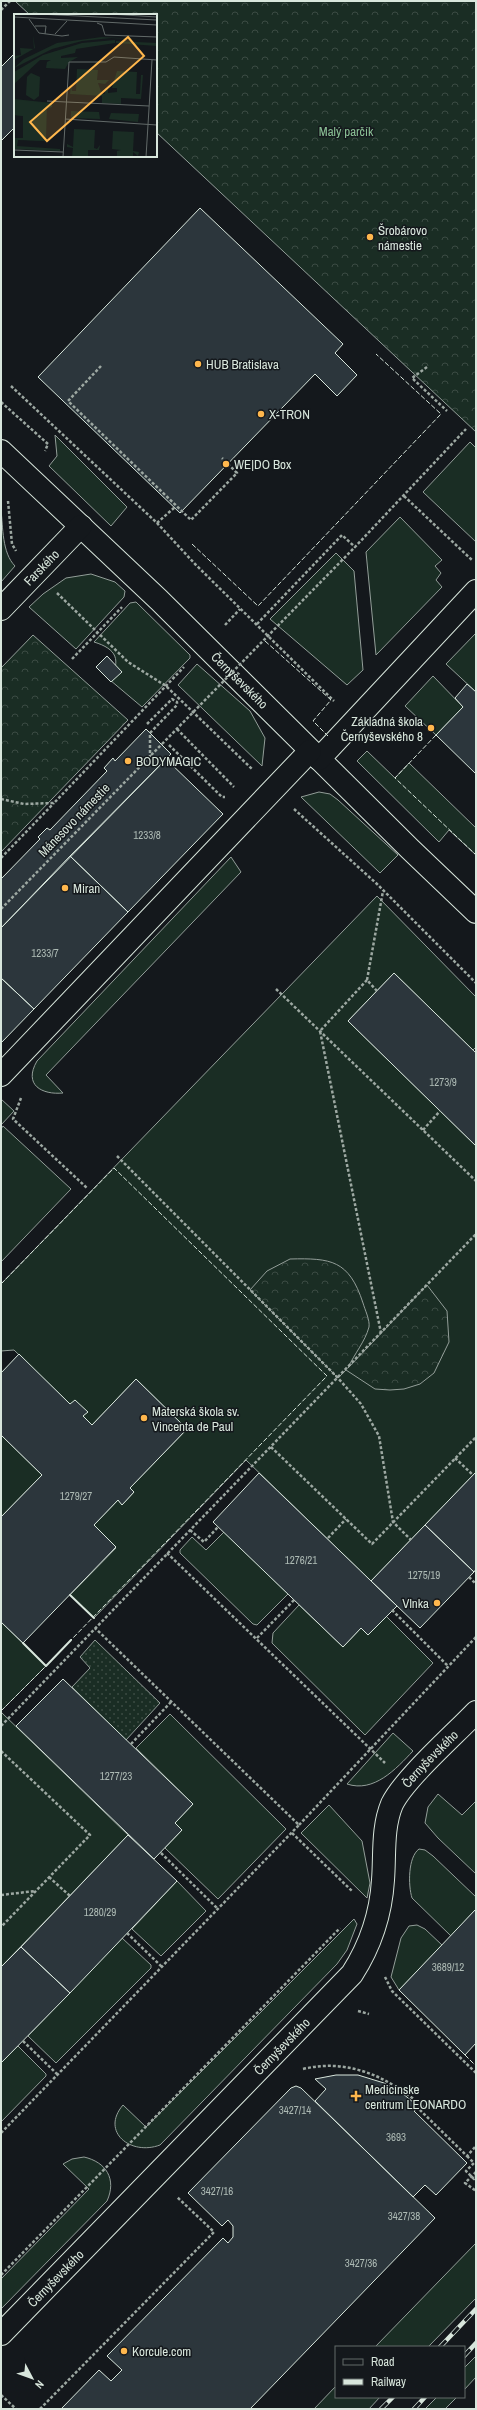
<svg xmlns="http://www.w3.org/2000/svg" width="477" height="2410" viewBox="0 0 477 2410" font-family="'Archivo Narrow',sans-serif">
<defs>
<pattern id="forest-crowns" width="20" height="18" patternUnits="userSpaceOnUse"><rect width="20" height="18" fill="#1a2d24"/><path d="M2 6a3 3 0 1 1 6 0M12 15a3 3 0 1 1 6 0" fill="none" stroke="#3b4b43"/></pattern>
<pattern id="garden-dots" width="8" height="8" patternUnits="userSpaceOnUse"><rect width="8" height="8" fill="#1a2d24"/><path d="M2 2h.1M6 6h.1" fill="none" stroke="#3b4b43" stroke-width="1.8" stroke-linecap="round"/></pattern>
</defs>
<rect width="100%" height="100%" fill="#14181c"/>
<path fill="#1a2d24" stroke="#939e99" d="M55 435 127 507 111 526 49 466 57 456Z
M470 442 476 448V542L423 492Z
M1 510C3 527 2 553 15 566L1 582Z
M400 517 442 560 435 566 441 573 436 580 442 587 376 655 366 552Z
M336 553 354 571 363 670 347 685 270 619Z
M91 574 115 582 125 591 124 597 76 649 29 607 43 594 66 578Z
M136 602 190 655V658L142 707 110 680C121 660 117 649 94 642L130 603Z
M476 633V692L446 664Z
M197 664 250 711 265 738 262 766 178 685Z
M433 676 463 707 436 735 405 706Z
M367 751 395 778 409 763 476 828V855L449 830 439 842 357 761Z
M319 792 330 794 338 800 398 855 380 873 301 797Z
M231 857 241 872 46 1075 63 1093C42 1095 23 1085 37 1061Z
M377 896 476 997V1047L473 1050 394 973 348 1021 476 1146V1472L371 1581 246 1460 94 1618 70 1595 116 1548 94 1525 118 1500 122 1505 134 1492 130 1488 187 1429 136 1379 92 1425 83 1416 87 1412 70 1404 14 1350 1 1351V1284Z
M1 1099 14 1111 1 1125Z
M3 1126 71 1189 1 1262V1129Z
M1 1435 42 1475 1 1517Z
M224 1532 288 1594 257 1625 253 1624 180 1553V1550L192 1537 206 1550Z
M299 1605 343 1647 361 1628 386 1616 433 1663 365 1735 272 1643 273 1633Z
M1 1622 46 1666 1 1711Z
M1 1712 128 1835 1 1967Z
M170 1714 286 1829 218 1899 165 1848 182 1830 175 1823 193 1804 136 1748Z
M393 1733 413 1751C396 1769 374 1793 347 1784Z
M438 1794 462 1815 476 1801V1874L438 1838 425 1823 428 1807Z
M329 1805 362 1841 370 1883 367 1898 301 1833Z
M419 1849 425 1850 433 1856 476 1897V1909L451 1936 412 1898C408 1885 408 1857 419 1849Z
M177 1881 206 1911 161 1956 132 1929Z
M354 1919 357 1924 347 1950 337 1964 160 2145C131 2156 100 2132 123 2105L146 2127Z
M417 1925 425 1929 442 1945 399 1990 391 1977 401 1938 409 1926Z
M122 1938 151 1965V1968L56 2063 28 2036Z
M18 2046 46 2074V2076L1 2122V2063Z
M84 2157C106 2162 117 2179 107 2201L1 2309V2279L89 2189 63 2164 72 2159Z
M476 2243V2298L428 2347H375Z
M476 2356V2377L464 2390V2368Z
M336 2386V2397H380L369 2409H314Z
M437 2397H457L445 2409H425Z"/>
<path fill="url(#forest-crowns)" stroke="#939e99" d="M15 1H476V432L156 132V15H30Z
M33 635 128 720 1 852V668Z
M290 1259C331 1258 349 1260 363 1303 365 1310 370 1320 369 1327 365 1342 354 1354 348 1368L427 1285 447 1311 449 1342 434 1373 420 1384 404 1389 390 1390 375 1389 346 1370 338 1378 250 1290 267 1271Z"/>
<path fill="url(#garden-dots)" stroke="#939e99" d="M95 1640 160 1703 126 1740 72 1687 90 1668 80 1657Z"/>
<path fill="#2c363c" stroke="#d8e6dc" d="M15 53V127L1 141V67Z
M200 208 343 344 335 353 357 375 337 396 315 374 180 513 38 377Z
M107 656 122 672 111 682 96 667Z
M467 684 476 692V774L436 735 463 707 455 698Z
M146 729 171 754 1 928V879L40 839 38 837 47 828 50 830 107 771 104 768 113 758 115 761Z
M166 759 223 814 128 912 70 856Z
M70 856 128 912 34 1009 1 978V928Z
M394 973 476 1053V1146L348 1021Z
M1 978 34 1009 1 1043Z
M19 1354 70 1404 75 1400 88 1412 83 1416 92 1425 136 1379 187 1429 130 1488 134 1492 122 1505 118 1500 94 1525 116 1547 23 1643 1 1622V1517L42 1475 1 1435V1373Z
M476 1472V1569L474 1572 425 1525Z
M259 1473 397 1606 368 1635 361 1628 343 1647 213 1522Z
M425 1525 474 1572 420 1628 371 1581Z
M63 1679 193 1804 175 1823 182 1830 154 1859 16 1726Z
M128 1835 177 1881 70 1993 21 1947Z
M476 1909V2043L465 2055 399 1990Z
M21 1947 70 1993 1 2063V1967Z
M336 2075H358L384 2083 402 2093 419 2107 414 2111 467 2163 436 2195 425 2185 413 2197 315 2101 326 2089 315 2079Z
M296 2086 301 2088 435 2218 250 2409H61L99 2370 111 2381 122 2370 107 2356 223 2238 228 2243 233 2237V2226L228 2220 222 2226 188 2193 291 2088Z"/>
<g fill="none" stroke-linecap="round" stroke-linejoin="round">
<g stroke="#d8e6dc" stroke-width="24">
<g id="minor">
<path id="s1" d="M1 451 159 600 410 849 476 912"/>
<path id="s2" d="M1 609 81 526"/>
<path d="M319 759 476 591"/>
<path d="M1 1075 310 751"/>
<path id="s3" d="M1 2334 352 1974C370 1946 381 1913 383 1880 385 1855 382 1828 392 1804 405 1778 454 1735 476 1712"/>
</g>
</g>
<path stroke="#9da8a2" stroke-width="2.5" stroke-dasharray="3 2" stroke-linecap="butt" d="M1 10 10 1
M101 366 68 401 191 520 237 473 222 458
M427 367 412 378 447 411
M11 386 157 523 195 564 334 701
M1 402 48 444 45 451
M404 496 473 561
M8 501 12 544 16 551
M157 523 175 507
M57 593 128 662 166 686 252 769
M257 624 342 535 355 547 466 429
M225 625 240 609
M72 659 122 607
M147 724 172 699 177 702V705L150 733V757
M177 729 234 787
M169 745 222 797H225
M1 799 24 804 54 803 184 667
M294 809 377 884 476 983
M1 858 54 803
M1 909 162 744
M367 980 320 1031 381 1333
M276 989 476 1181
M377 991 367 980 383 891
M21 1098 13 1119 87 1188
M423 1130 440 1111
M117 1156 338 1378 361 1404 379 1436 393 1522 411 1540
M271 1447 372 1544 476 1437
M455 1458 473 1475
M190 1530 204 1542 218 1527
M328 1538 346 1519
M167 1553 385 1763
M469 1577 476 1584
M392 1610 448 1666
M257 1638 294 1600
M1 1726 476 1234
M131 1744 171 1702
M1 1751 90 1835 1 1927
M299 1825 476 1637
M292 1833 352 1891
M161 1853 218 1909
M49 1877 70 1896
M1 1895 35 1891
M127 1933 162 1967
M385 1977 392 1991 476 2073
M358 2011 369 2014
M23 2041 58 2075
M303 2069C348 2058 389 2077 423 2107L420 2110 467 2156 476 2146
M1 2133 299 1825 95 1628
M467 2156 474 2163 466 2171 474 2179 476 2176
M476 2172 465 2183 476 2191
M1 2275 340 1928
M1 2395 16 2409
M40 2409 214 2232 177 2197"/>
<use href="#minor" stroke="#14181c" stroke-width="22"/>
<g stroke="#d8e6dc" stroke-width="4.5">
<path id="rail" d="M440 2347 476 2309
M464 2356 476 2343
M381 2409 393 2397
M414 2409 425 2397"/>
</g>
<use href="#rail" stroke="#14181c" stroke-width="3" stroke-dasharray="9" stroke-linecap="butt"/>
<path stroke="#9da8a2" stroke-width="2.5" stroke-dasharray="3 2" stroke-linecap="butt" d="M162 744 355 547"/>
<path stroke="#d8e6dc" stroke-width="1" stroke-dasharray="5 2" stroke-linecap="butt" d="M192 544 258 606 441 414 376 354
M265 641 331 700 313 721 328 736
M436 735 395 778 476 855
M1 1284 114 1168 327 1376 71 1640
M1 1711 46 1666
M465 2055 476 2066"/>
<path stroke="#d8e6dc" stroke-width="2" d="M70 1595 94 1618
M23 1643 46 1666 71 1640"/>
</g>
<g fill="#ffb74d" stroke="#14181c" stroke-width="1.5">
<circle cx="370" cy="237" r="4"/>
<circle cx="198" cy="364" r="4"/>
<circle cx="261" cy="414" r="4"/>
<circle cx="226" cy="464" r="4"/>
<circle cx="431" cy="728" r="4"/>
<circle cx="128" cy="761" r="4"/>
<circle cx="65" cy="888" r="4"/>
<circle cx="144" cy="1418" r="4"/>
<circle cx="437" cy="1603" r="4"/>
<path d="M354 2090h4v4h4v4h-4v4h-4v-4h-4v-4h4z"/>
<circle cx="124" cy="2351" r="4"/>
</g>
<g text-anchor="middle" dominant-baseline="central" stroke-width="3" stroke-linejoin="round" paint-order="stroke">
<g font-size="11" fill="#adbab4">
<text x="147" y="835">1233/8</text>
<text x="45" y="953">1233/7</text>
<text x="443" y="1082">1273/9</text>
<text x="76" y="1496">1279/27</text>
<text x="301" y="1560">1276/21</text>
<text x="424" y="1575">1275/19</text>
<text x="116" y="1776">1277/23</text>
<text x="100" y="1912">1280/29</text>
<text x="448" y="1967">3689/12</text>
<text x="295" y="2110">3427/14</text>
<text x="396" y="2137">3693</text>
<text x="217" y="2191">3427/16</text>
<text x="404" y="2216">3427/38</text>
<text x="361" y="2263">3427/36</text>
</g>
<g font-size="13" fill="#8ac095" stroke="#14181c">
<text x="346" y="131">Malý parčík</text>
</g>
<g font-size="13" fill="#d8e6dc" stroke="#14181c" text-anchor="start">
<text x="378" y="230">Šrobárovo<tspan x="378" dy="15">námestie</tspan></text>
<text x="206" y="364">HUB Bratislava</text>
<text x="269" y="414">X-TRON</text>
<text x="234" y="464">WE|DO Box</text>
<text x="423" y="721" text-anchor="end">Základná škola<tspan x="423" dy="15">Černyševského 8</tspan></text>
<text x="136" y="761">BODYMAGIC</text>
<text x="73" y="888">Miran</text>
<text x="152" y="1411">Materská škola sv.<tspan x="152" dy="15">Vincenta de Paul</tspan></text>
<text x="429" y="1603" text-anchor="end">Vlnka</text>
<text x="365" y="2089">Medicínske<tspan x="365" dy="15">centrum LEONARDO</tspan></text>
<text x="132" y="2351">Korcule.com</text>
</g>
<g font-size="13" fill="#d8e6dc" stroke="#14181c">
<text stroke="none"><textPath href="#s2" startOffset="58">Farského</textPath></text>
<text stroke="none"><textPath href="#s1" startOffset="331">Černyševského</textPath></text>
<text transform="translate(74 820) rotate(-46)">Mánesovo námestie</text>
<text stroke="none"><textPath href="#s3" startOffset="739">Černyševského</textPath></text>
<text stroke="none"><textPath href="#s3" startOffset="402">Černyševského</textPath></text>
<text stroke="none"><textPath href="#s3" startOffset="78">Černyševského</textPath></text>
</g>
</g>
<g transform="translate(14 14)">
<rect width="143" height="143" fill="#14181c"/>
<path d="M19 21 21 34 0 46V42L7 41 6 34 20 35ZM88 23 143 26 97 24 68 27 38 35 0 54 10 45 43 29ZM101 26V29L62 35 61 39 47 42V44L64 43 55 48 51 55 32 54 33 48 37 46H26L0 70V58L29 41 68 29ZM102 27 143 29V32L102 29ZM63 55 84 56 83 66H95L91 70 84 69 88 80H91V74H94V79L103 78V74H98L103 57 123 58 122 80H126L127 61H129L127 85 107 84V90L88 89V82L56 80 57 71 58 77H62ZM17 59 26 63 25 82 20 86 12 81 13 63ZM0 85 38 89V93L32 95V127L4 126 3 132 46 135V137L0 135V124H9L10 102 0 101ZM60 115 81 116 80 134 83 135 86 131 85 136H74V143H58L59 134 53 133V130L59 133ZM99 117 120 118 119 137 125 138 124 142 119 138V143H103V137L107 136 98 135Z" fill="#1a2d24"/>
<path d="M0 86 33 89 32 127 9 126V102L0 101ZM57 97 85 98 86 105 57 104ZM97 99 125 100 124 108 95 105Z" fill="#1a2d24"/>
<path fill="none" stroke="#626a69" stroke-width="1" d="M24 0 143 6M95 0 143 3M0 3 143 11M15 5 25 19 48 22 55 21M83 9 88 11 91 21 143 23M21 12H32L31 20M41 20 53 7M33 87 52 88M53 88 135 92M51 105 143 111M0 136 49 138M49 143 55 48H92L100 43 143 46M132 143 138 46"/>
<path fill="#ffb74d" fill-opacity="0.15" stroke="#ffb74d" stroke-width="2" d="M114 23 130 42 33 127 16 108Z"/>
<rect width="143" height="143" fill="none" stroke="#d8e6dc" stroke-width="2"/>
</g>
<rect width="477" height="2410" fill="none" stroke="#d8e6dc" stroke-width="4"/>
<rect x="335" y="2346" width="130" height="52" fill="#14181c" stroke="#626a69"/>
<rect x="343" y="2359" width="20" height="6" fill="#14181c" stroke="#626a69"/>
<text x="371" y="2366" font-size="12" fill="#d8e6dc">Road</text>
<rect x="343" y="2379" width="20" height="6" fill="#d8e6dc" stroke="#626a69"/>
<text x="371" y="2386" font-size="12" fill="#d8e6dc">Railway</text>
<g transform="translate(32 2378) rotate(131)" stroke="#14181c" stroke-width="3" paint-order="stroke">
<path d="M0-3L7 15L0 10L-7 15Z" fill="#d8e6dc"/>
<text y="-6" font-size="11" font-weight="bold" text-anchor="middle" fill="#d8e6dc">N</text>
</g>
</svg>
